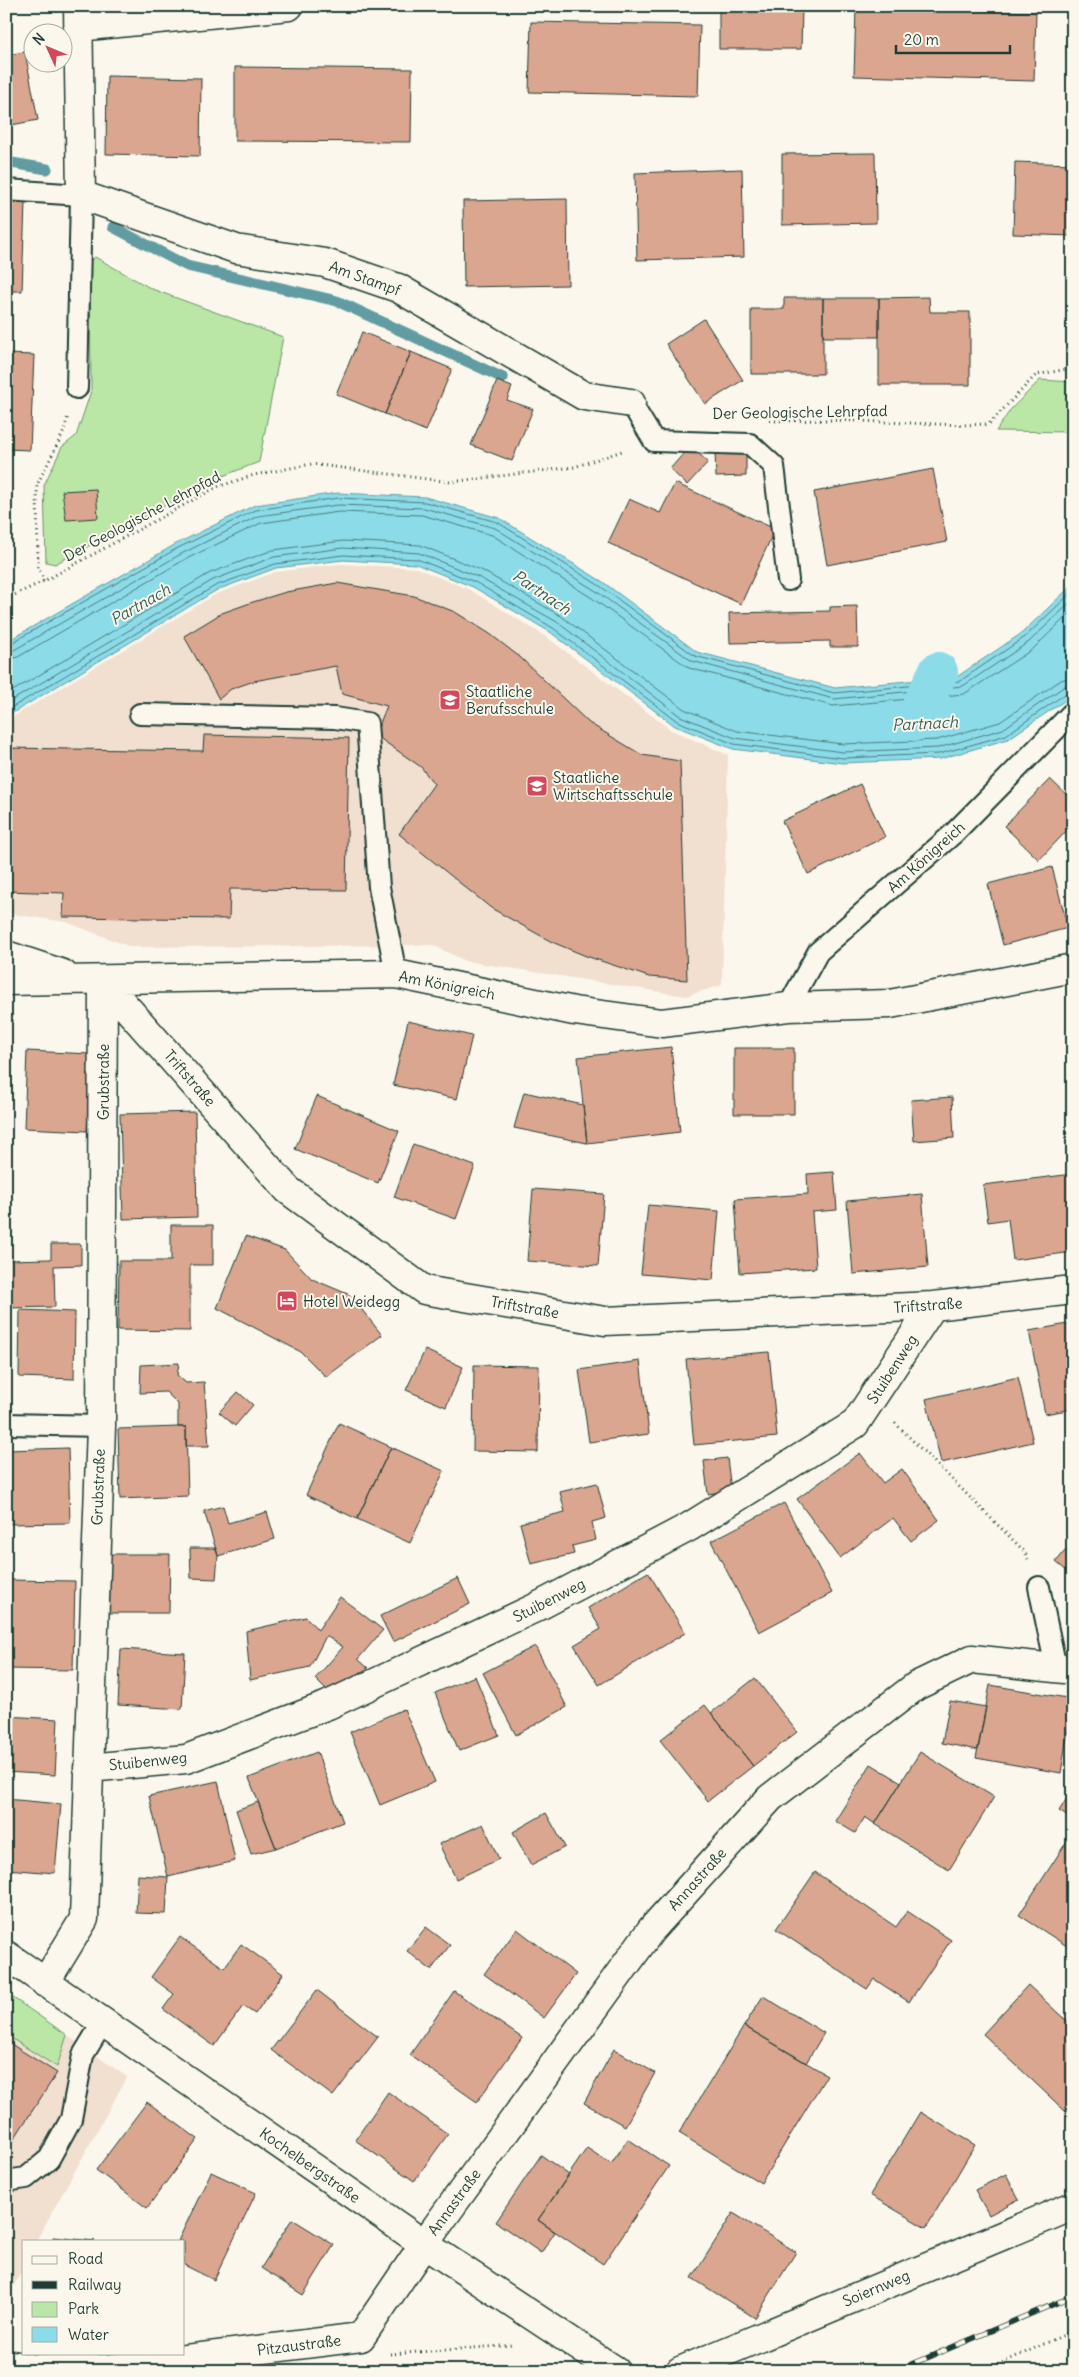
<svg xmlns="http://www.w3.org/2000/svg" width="1079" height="2377" viewBox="0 0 1079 2377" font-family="Delius,sans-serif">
<rect width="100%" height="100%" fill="#fbf7ec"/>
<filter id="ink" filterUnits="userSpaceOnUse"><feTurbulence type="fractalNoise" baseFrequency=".02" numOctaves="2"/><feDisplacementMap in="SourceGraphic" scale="10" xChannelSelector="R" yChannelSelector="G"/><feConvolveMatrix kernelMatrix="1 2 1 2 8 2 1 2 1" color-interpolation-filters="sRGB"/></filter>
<g filter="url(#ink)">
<path fill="#f1dfd0" d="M340 564 416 568 470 590 545 636 671 730 728 755 722 985 686 996 465 961 433 945 131 947 66 922 6 913V721L216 594 276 572Z
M6 1993 127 2077 36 2241H24V2266L6 2302Z"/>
<path fill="#bae7a5" stroke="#6c926c" d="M95 257 152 289 283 337 259 462 215 479 55 564 46 562 44 485 62 447 76 436 91 391 90 261Z
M1040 380 1073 382V432L996 431 1011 409Z
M6 1993 67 2035 57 2067 6 2035Z"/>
<path fill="#8cdbe9" stroke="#609ca1" d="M338 493 425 497 499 518 603 582 697 652 835 688 958 676 1022 633 1073 584V695L1008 739 940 759 842 763 733 749 675 726 550 632 473 587 416 564 343 560 276 568 217 590 6 717V642L176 544 255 505Z"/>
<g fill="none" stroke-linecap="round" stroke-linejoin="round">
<path stroke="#4b7c7c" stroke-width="1" d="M6 646 178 548 256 510 338 498 425 502 497 522 600 586 695 656 834 693 960 681 1025 637 1073 591
M6 652 14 650 181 554 258 516 338 505 424 508 495 528 596 591 692 661 834 699 963 686 1029 642 1073 600
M6 660 18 657 184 560 261 523 339 512 422 515 492 535 592 598 689 668 833 706 964 694 1033 649 1073 610
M6 695 210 573 273 550 343 541 420 545 481 570 561 616 684 709 737 731 843 744 937 740 1000 722 1061 680 1073 677
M6 704 213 580 274 557 343 548 419 553 478 577 557 622 680 716 735 738 843 752 938 748 1003 729 1065 686 1073 685
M6 711 215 586 275 564 343 555 417 559 475 582 553 628 677 721 734 744 843 758 939 754 1006 735 1068 692 1073 691"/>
<path stroke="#609ca1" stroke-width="11" d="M6 162 47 169
M113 227 187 266 337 301 503 378"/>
<path stroke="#8cdbe9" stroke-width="40" d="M915 721 938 672"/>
</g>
<path fill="#daa68f" stroke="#1f3d34" d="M856 7 1036 12 1034 81 854 76Z
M719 8 802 9 801 49H719Z
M531 22 700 25 698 96 529 92Z
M25 52 38 120 6 126V55Z
M235 67 412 69 411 142 235 141Z
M107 76 201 78 200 156 106 154Z
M875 153 876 223 782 225V154Z
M1015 162 1073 164V236L1013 234Z
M742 169 744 257 637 260 635 173Z
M567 199 568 285 464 287 463 201Z
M6 201 25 202 22 291H6Z
M929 297 930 312H970V385H879V298Z
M784 298H823V374H751V309H784Z
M823 298H879V337H823Z
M704 319 743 380 705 404 666 344Z
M362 332 411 352 385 414 336 394Z
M411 352 452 369 426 431 385 414Z
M6 354 34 355 30 450 6 449Z
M497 381 512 387 507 400 533 409 512 461 471 445Z
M690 446 708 462 687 485 670 469Z
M746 450V476L716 477 715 451Z
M933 469 947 542 827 565 814 492Z
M675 483 775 529 741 604 608 543 629 499 660 513Z
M96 489 98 518 66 520 62 491Z
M337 583 414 596 455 612 490 634 521 658 589 723 642 755 680 761 687 980 649 977 586 956 552 942 491 908 399 834 434 784 421 767 375 735 387 706 342 694 336 666 254 681 231 689 219 699 184 636 222 613 253 602 286 592Z
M857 606 858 647H830V641L730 643 729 613 830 611V607Z
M204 735 349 738 346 890 230 889 229 919 63 917 64 893 6 891V748L203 751Z
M1050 779 1073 801V824L1039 860 1004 826Z
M860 784 885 837 808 874 782 821Z
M1052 867 1068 928 1003 945 988 884Z
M408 1021 472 1036 457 1099 393 1085Z
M671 1047 680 1132 587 1143 578 1057Z
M734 1048H794V1114H734Z
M27 1051 91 1054 87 1131 24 1128Z
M524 1092 583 1105 587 1143 514 1128Z
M317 1096 399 1131 378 1183 295 1149Z
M952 1097 954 1138 914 1141 911 1100Z
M195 1112 197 1217 123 1219 120 1114Z
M413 1144 475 1166 456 1219 394 1197Z
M834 1172 837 1210 812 1212 816 1268 740 1273 735 1199 808 1194 807 1174Z
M1073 1174V1252L1013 1260 1008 1219 988 1222 983 1185Z
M533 1189 604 1194 598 1266 527 1261Z
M922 1194 928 1267 853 1274 847 1201Z
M648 1205 719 1211 713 1280 641 1274Z
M171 1225H213V1265H190V1331L118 1330 119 1261H171Z
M246 1236 285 1250 312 1279 350 1295 382 1335 326 1377 301 1352 217 1308Z
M51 1244H81V1265L54 1266 55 1307 6 1308V1260L51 1259Z
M20 1310 75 1312 74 1379 19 1377Z
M1073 1323V1409L1045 1414 1029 1331Z
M425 1350 463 1367 446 1407 406 1390Z
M769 1352 777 1437 694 1445 686 1359Z
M640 1361 649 1434 589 1442 579 1370Z
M179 1363 177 1375 186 1383 204 1382 209 1446H186V1427H178V1404L166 1392 140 1393 141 1365Z
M474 1365 539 1366 538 1452 473 1451Z
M1018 1377 1033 1442 941 1463 926 1399Z
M238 1392 253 1405 235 1426 219 1412Z
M339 1423 391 1447 357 1519 306 1495Z
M178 1427H186L188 1496 120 1499 118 1429Z
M391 1447 444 1471 410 1543 357 1519Z
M68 1448 70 1523 6 1524V1450Z
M860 1453 883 1483 902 1469 939 1520 911 1541 893 1518 840 1558 797 1499Z
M727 1458 731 1490 708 1494 704 1461Z
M597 1483 606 1518 592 1522 596 1540 572 1546 574 1554 531 1564 520 1523 565 1512 560 1492Z
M784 1503 832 1593 759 1632 711 1541Z
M223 1506 228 1523 267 1512 275 1539 218 1556 204 1511Z
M1073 1541V1576L1056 1562Z
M190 1548H216L218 1556 216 1579 191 1578Z
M107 1554H170L169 1613H107Z
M648 1572 685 1633 599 1685 574 1645 601 1629 588 1608Z
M458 1578 470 1604 393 1642 380 1616Z
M6 1580 75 1581 73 1670 6 1669Z
M340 1597 383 1630 358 1659 368 1668 328 1692 315 1679 343 1647 326 1636 310 1667 250 1680 246 1631 306 1617 318 1630Z
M535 1646 567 1707 516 1735 483 1673Z
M121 1649 185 1653 182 1709 118 1705Z
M475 1676 499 1735 459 1751 435 1693Z
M755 1678 797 1732 753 1766 711 1713Z
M990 1685 1073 1699 1061 1773 976 1758Z
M950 1701 986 1707 978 1750 942 1743Z
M705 1705 753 1766 708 1801 660 1740Z
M404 1709 435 1782 380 1805 350 1732Z
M6 1716 58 1719 55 1775 6 1772Z
M317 1752 343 1822 276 1848 249 1778Z
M920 1752 994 1797 949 1870 875 1824Z
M871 1764 901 1782 875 1824 865 1817 855 1833 835 1821Z
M218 1781 235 1861 168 1877 149 1796Z
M1073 1789V1820L1059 1811Z
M6 1799 61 1804 55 1873 6 1869Z
M258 1802 276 1848 251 1854 236 1810Z
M546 1813 565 1847 531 1865 513 1832Z
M483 1824 499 1859 456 1879 439 1844Z
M1073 1832V1950L1019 1915Z
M815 1872 896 1927 907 1911 951 1940 909 2002 874 1979 867 1989 776 1929Z
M138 1875 168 1877 166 1914 136 1913Z
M426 1927 450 1945 431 1970 407 1951Z
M517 1929 576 1974 544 2018 484 1974Z
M180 1937 224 1968 241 1944 283 1974 255 2014 243 2006 214 2046 163 2009 174 1994 151 1977Z
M1028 1985 1073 2027V2103L1065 2111 983 2034Z
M317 1990 378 2037 333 2096 271 2050Z
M454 1991 522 2038 477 2102 410 2055Z
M763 1996 824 2033 806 2063 744 2026Z
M744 2026 827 2075 761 2183 679 2133Z
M6 2041 57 2073 6 2151Z
M614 2049 655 2073 625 2126 584 2103Z
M388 2092 448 2134 414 2181 355 2140Z
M147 2102 198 2139 147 2208 96 2170Z
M920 2112 975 2145 926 2228 870 2195Z
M628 2139 669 2166 603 2264 538 2220 587 2148 611 2164Z
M541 2155 569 2175 538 2220 555 2232 541 2253 496 2222Z
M211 2172 256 2193 214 2280 184 2265V2241H178Z
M1006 2174 1019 2199 989 2215 975 2190Z
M733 2213 796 2252 755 2318 692 2278Z
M292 2219 334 2245 303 2295 261 2268Z
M53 2237 95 2241H53Z"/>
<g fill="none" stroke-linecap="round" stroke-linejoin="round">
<g stroke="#1f3d34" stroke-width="24">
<path id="lane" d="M6 190 81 195 77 388
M631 403 654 441 750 444 774 466 788 580
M140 714 335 718 367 723 379 887 396 974
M788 1007 818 952 954 833 1072 713
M6 1424 101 1426
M1039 1587 1056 1668
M6 2181 26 2178 49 2159 71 2119 83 2055 103 2022"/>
</g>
<g stroke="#1f3d34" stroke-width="31">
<path id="street" d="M78 6 81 195 236 249 325 263 398 288 584 396 631 403
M78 27 289 6
M6 955 63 974
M6 981 396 974 574 1011 662 1023 788 1007 890 1004 1073 968
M103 981 288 1190 424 1290 605 1321 933 1306 1073 1290
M88 1768 186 1759 328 1705 535 1608 689 1527 855 1424 933 1306
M6 1955 424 2244 616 2371
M45 1983 84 1919 101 1426 103 981
M6 2364 31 2368 106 2369 361 2337 424 2244 651 1930 770 1798 916 1686 972 1659 1073 1670
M680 2371 1073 2206"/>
</g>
<path stroke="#1f3d34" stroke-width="3" stroke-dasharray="1 4" stroke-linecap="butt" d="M770 421 831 420 962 425 989 424 1036 375 1073 368
M44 581 38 568 37 485 63 433 68 417
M6 599 44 581 217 487 254 475 312 464 450 482 574 467 625 450
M895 1423 1024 1551 1028 1559
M390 2354 514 2345
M984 2371 1073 2331"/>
<use href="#lane" stroke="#fbf7ec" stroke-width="20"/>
<use href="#street" stroke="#fbf7ec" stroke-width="28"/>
<g stroke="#1f3d34" stroke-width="5.5">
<path id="rail" d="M896 2371 1073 2296"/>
</g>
<use href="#rail" stroke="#fbf7ec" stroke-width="4" stroke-dasharray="11" stroke-linecap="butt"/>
</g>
</g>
<defs>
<g id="school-square" transform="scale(1.125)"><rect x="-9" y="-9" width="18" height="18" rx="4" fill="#d1495b" stroke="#fbf7ec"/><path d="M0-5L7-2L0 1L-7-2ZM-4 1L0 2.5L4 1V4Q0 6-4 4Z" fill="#fff"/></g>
<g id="hotel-square" transform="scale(1.125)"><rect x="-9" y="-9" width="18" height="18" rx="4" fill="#d1495b" stroke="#fbf7ec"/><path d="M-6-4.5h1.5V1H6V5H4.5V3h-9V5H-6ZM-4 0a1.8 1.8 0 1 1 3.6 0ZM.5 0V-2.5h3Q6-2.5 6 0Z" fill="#fff"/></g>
</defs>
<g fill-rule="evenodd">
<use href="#school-square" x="450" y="700"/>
<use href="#school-square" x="537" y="786"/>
<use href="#hotel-square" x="287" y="1301"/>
</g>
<g text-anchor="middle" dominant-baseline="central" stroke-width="4" stroke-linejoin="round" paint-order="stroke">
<g font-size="15" fill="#1f3d34" stroke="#fbf7ec">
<text transform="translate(365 278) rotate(20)">Am Stampf</text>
<text transform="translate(800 412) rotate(-1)">Der Geologische Lehrpfad</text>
<text transform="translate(142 516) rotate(-28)">Der Geologische Lehrpfad</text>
<text transform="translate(926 857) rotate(-42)">Am Königreich</text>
<text transform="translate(447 985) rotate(11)">Am Königreich</text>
<text transform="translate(190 1078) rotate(49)">Triftstraße</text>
<text transform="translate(103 1082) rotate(-90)">Grubstraße</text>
<text transform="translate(928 1305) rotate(-4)">Triftstraße</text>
<text transform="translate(525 1307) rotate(10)">Triftstraße</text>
<text transform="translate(892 1369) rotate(-57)">Stuibenweg</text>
<text transform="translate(98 1487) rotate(-88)">Grubstraße</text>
<text transform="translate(549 1600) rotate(-27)">Stuibenweg</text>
<text transform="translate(148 1761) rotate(-6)">Stuibenweg</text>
<text transform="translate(697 1879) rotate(-48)">Annastraße</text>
<text transform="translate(310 2165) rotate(35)">Kochelbergstraße</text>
<text transform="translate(454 2202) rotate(-54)">Annastraße</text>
<text transform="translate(876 2288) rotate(-23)">Soiernweg</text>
<text transform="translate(299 2345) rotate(-7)">Pitzaustraße</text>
</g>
<g font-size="15" fill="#1f3d34" stroke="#fbf7ec" text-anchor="start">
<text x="466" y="691">Staatliche<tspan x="466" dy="17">Berufsschule</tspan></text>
<text x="553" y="777">Staatliche<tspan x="553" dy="17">Wirtschaftsschule</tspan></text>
<text x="303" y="1301">Hotel Weidegg</text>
</g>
<g font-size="16" font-style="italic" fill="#355d58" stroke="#fbf7ec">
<text transform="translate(542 592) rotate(34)">Partnach</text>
<text transform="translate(140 604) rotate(-30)">Partnach</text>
<text transform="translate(925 723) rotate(-3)">Partnach</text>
</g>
</g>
<rect width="1079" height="2377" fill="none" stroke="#fbf7ec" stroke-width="25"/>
<rect x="12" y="12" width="1054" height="2352" fill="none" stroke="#1f3d34" stroke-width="2" filter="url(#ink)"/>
<rect x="22" y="2240" width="162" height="115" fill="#fbf7ec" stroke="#a3ada2"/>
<rect x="32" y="2256" width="25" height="8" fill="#fbf7ec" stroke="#a3ada2"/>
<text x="68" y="2264" font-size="15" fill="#1f3d34">Road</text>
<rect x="32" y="2281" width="25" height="8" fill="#1f3d34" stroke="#a3ada2"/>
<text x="68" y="2290" font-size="15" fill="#1f3d34">Railway</text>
<rect x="32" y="2302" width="25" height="15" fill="#bae7a5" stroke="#a3ada2"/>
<text x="68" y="2314" font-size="15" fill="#1f3d34">Park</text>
<rect x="32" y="2327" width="25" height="15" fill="#8cdbe9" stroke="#a3ada2"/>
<text x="68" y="2340" font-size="15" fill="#1f3d34">Water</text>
<g transform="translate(48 48) rotate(314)"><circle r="24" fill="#fbf7ec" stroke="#a3ada2"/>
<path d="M0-4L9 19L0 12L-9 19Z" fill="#d1495b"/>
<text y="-8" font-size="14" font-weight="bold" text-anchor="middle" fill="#1f3d34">N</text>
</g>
<path d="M896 45v8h114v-8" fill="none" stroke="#1f3d34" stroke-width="2.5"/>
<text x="904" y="45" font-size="15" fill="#1f3d34" stroke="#fbf7ec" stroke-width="4" paint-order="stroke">20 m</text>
</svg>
